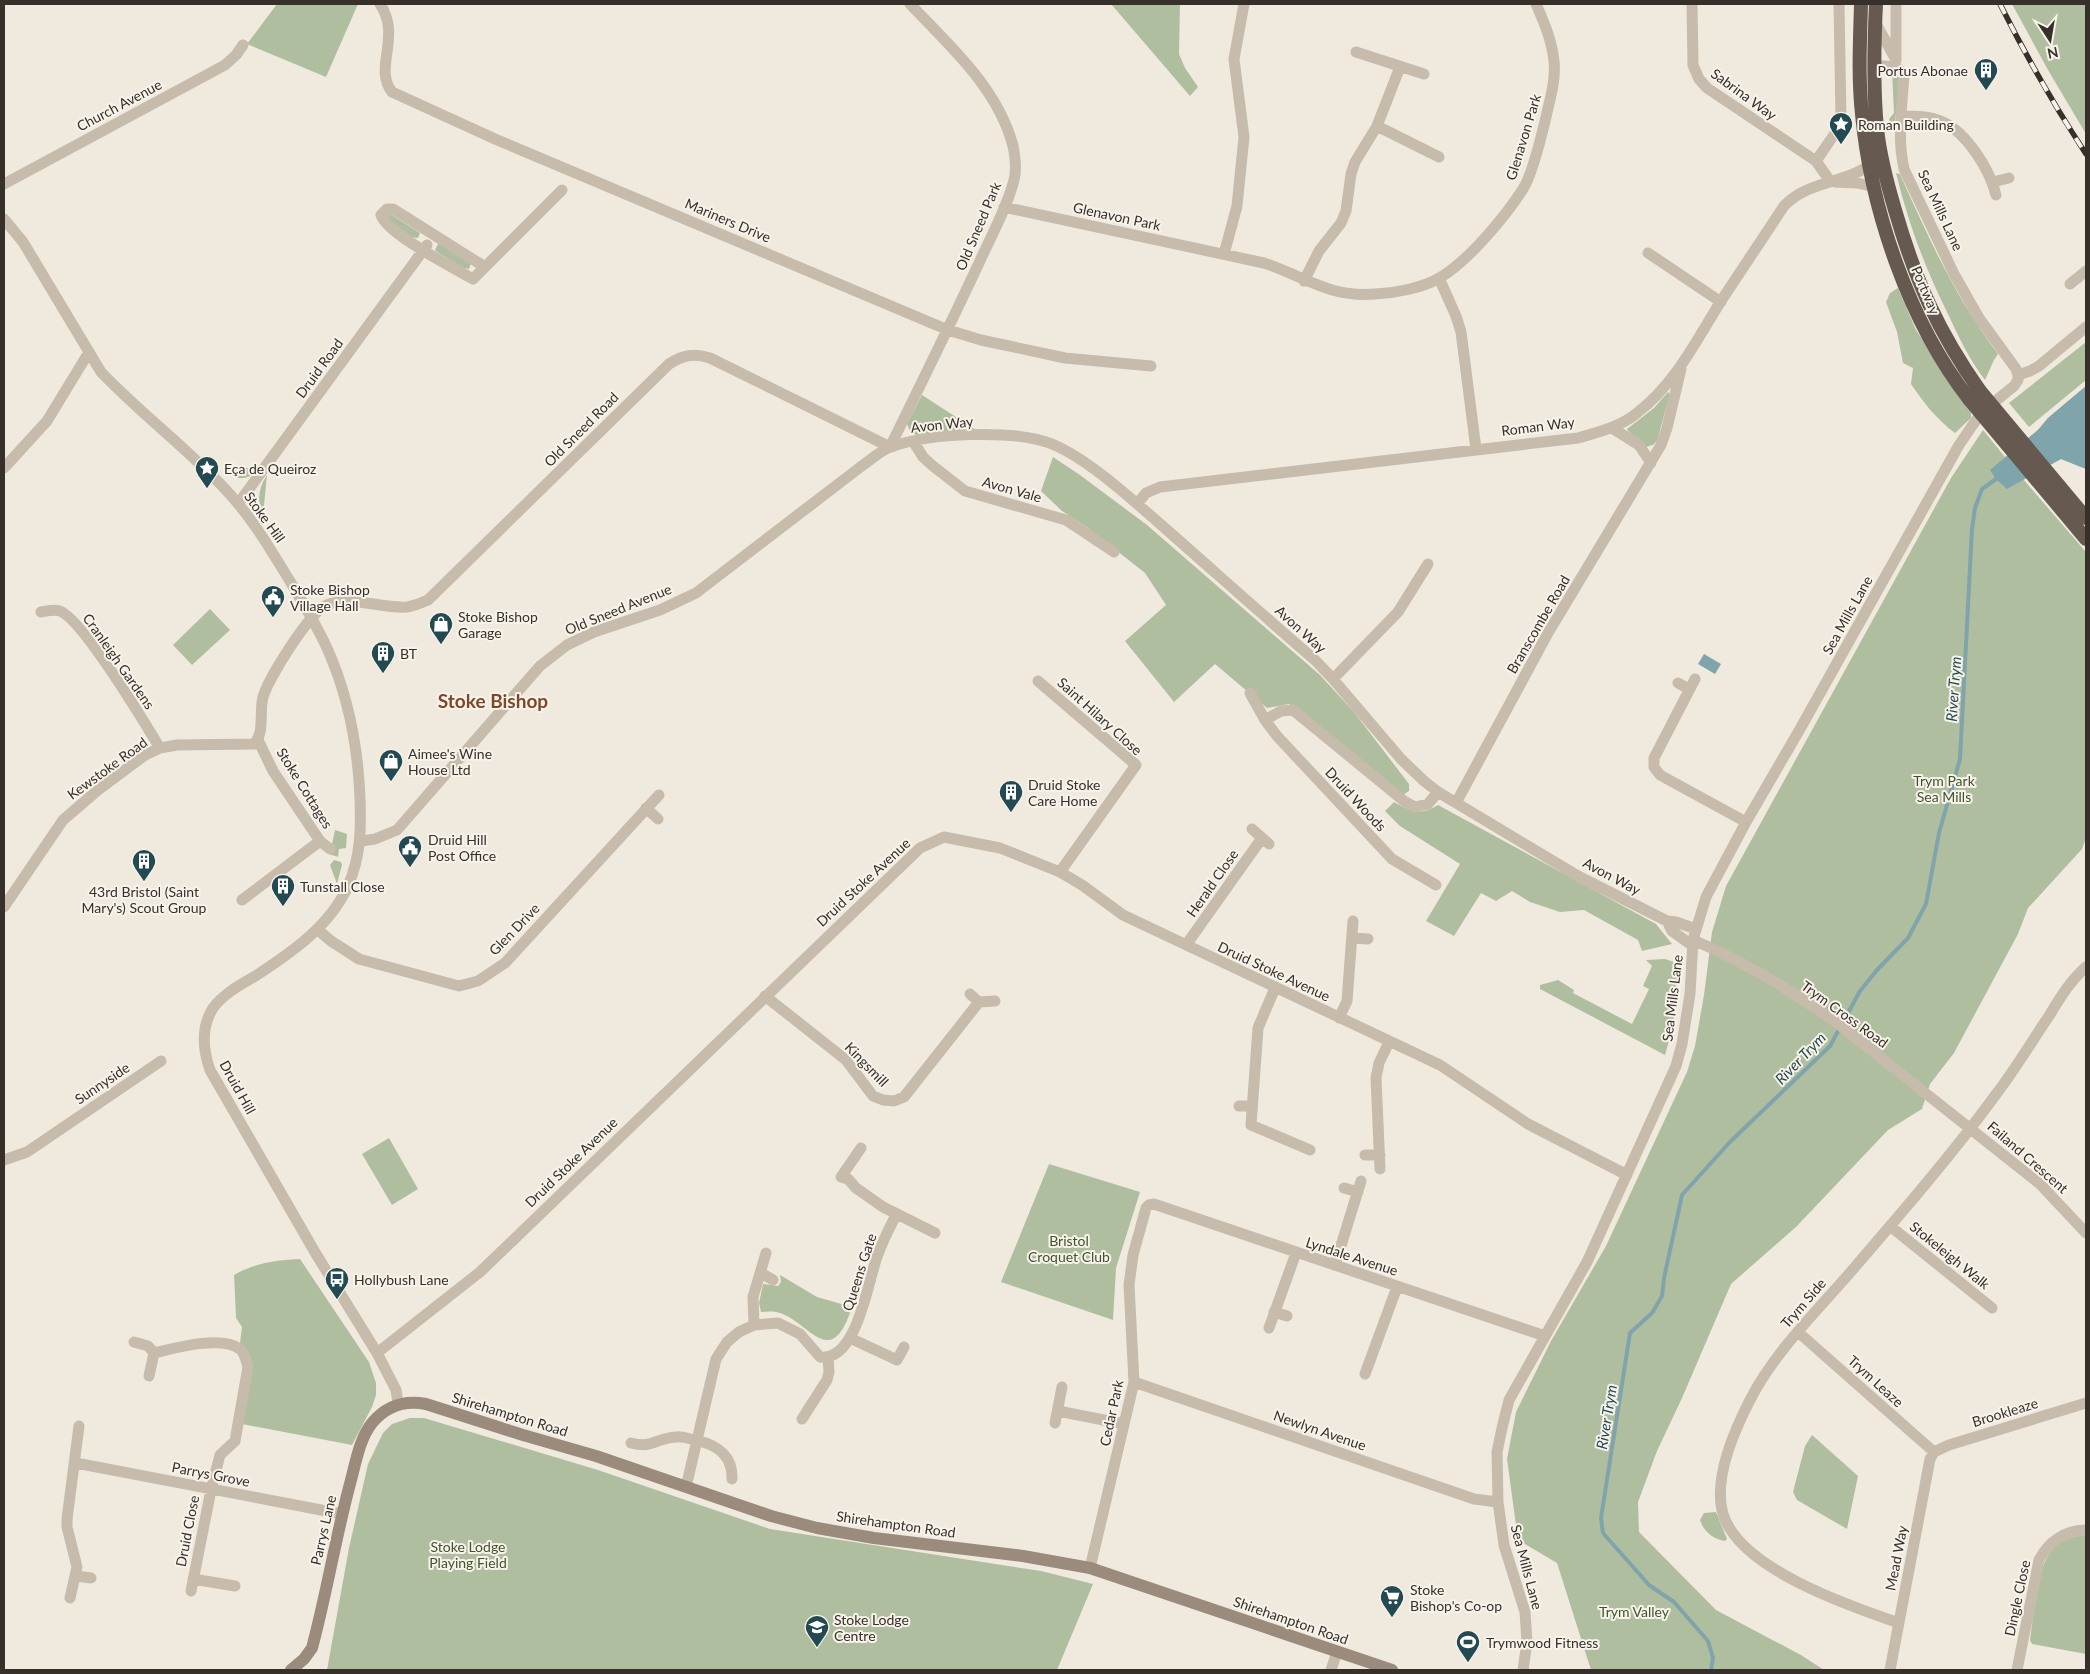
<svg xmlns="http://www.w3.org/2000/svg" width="2090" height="1674" viewBox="0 0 2090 1674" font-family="Lato,sans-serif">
<rect width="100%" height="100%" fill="#f0eade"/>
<path fill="#b0bea0" d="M277 4H358L326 77 247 44Z
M1111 4H1180L1179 54 1185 68 1198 87 1190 96Z
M2012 4H2086V134L2048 70Z
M1892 71 1897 73 1901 84 1894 125 1892 126 1889 119 1894 113Z
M1896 173 1900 174C1929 239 1955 297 1998 354L1994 360 1985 380C1968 358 1958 335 1946 310 1924 265 1908 222 1896 173Z
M387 212 420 233 418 238 411 237 387 221Z
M438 244H441L471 263 469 269 463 268 437 252 435 250Z
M1898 288 1916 330 1971 411V418L1955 433C1936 419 1924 403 1911 384L1913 368 1903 363 1897 332 1886 302 1890 293Z
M2086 342V380L2029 427 2009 403Z
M2086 386 2041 448 2086 469 2061 459 2023 479 2086 552V838L2082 849 2028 908 2018 934 1954 1053 1930 1084 1922 1109 1888 1130 1796 1227 1731 1284 1682 1398 1657 1451 1638 1502 1639 1532 1716 1610 1801 1655 1824 1670H1591L1557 1563 1518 1540 1507 1459 1516 1412 1551 1341 1606 1246 1687 1072 1695 1046 1704 995 1712 932 1726 886 1951 478 1983 430 2005 457 2038 430 2048 418Z
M1668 392 1670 394 1657 441 1653 445 1646 447 1628 431 1627 429 1654 408Z
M922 395 976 430 918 436 910 431 907 424Z
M1053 457 1080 475 1147 525 1320 675 1354 712 1409 784V791L1403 795 1303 713 1289 704 1267 708 1215 664 1174 702 1125 641 1166 605 1145 573 1088 528 1062 511 1041 491Z
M261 465C251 479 240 483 226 472Z
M267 475 263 515C257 501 258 488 267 475Z
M210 609 230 630 192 665 173 645Z
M1394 802C1410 811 1421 816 1438 805L1656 924 1672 944 1642 951 1638 940 1584 910 1560 912 1530 902 1512 891 1496 901 1481 893 1454 936 1426 921 1460 864 1400 826 1385 811Z
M335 830 347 834 346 848 339 849 338 857 329 854 335 846 332 844Z
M334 860 341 862 342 865 337 884 330 865Z
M1665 959 1674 962 1677 966V976L1673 1026 1665 1055 1540 989V985L1558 980 1574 990 1573 993 1632 1024 1649 989 1643 986 1652 966 1646 960Z
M389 1138 418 1189 392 1205 362 1154Z
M1049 1164 1140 1192 1116 1268 1113 1320 1001 1282Z
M300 1259 369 1362 376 1383V1395L372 1407 352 1445 242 1424 248 1379 240 1343 242 1327 236 1318 234 1275C255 1263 276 1260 300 1259Z
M780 1275 817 1297 852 1307C830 1375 808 1318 776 1312 772 1311 765 1312 761 1312L759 1303 763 1284 778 1286 781 1282Z
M410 1418H424L598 1470 770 1529 1041 1571 1093 1584 1057 1670H327L349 1548 368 1464 383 1433 392 1424Z
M1812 1435 1858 1476 1847 1529 1797 1500 1793 1492 1805 1446Z
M1716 1512 1727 1539 1725 1541C1713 1539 1704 1532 1700 1520L1704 1513Z
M2086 1535V1654L2032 1644 2030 1640C2034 1614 2036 1561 2057 1545 2066 1538 2076 1536 2086 1535Z"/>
<path fill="#80a4ab" d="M2086 386V469L2061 459 2007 489 1996 479 1990 470 2038 430 2048 418Z
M1704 654 1721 664 1715 674 1698 664Z"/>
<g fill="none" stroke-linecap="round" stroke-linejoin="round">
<path stroke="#80a4ab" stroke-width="4" d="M1711 1670 1713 1658 1708 1641 1674 1602 1649 1585 1603 1533 1601 1518 1630 1333 1652 1313 1662 1296 1664 1278 1682 1195 1729 1143 1830 1046 1860 991 1877 970 1908 938 1926 904 1939 833 1960 759 1972 529 1975 508 1982 489 1999 477"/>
<path stroke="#c7bbab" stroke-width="11" d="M380 4C402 37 373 68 392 92L495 139 948 330 981 340 1065 358 1151 366
M1692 4 1693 65 1699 79 1707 88 1816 161 1830 181
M1896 4V61
M1875 22 1895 58
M1356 52 1424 74
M1901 116C1916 116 1929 116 1943 122 1967 133 1990 170 1996 195
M1377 126 1439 157
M1816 161 1838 129 1841 120 1839 4
M1835 182 1857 183 1875 187
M1993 182 2009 178
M4 184 225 65 236 55 243 45
M1004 207 1264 263C1304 276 1329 298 1375 294 1396 293 1423 288 1441 277 1469 260 1505 217 1523 189 1532 175 1542 134 1546 117 1550 99 1556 80 1554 61 1552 41 1544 22 1536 4
M4 219 23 242 101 372C141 414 187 448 226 490 249 514 268 545 285 573 300 598 315 622 327 648 348 695 358 747 360 798 361 829 361 856 348 886 330 926 292 952 257 975 242 984 224 993 213 1008 201 1027 203 1050 210 1070L316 1254 377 1353 396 1390 398 1403
M1648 253 1721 302
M1224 254 1237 206 1244 137 1234 59 1244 4
M485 267 393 209H387L381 215C387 234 454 268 473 279L562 190
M1439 278 1456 316 1461 332 1476 449
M1304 281 1319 251 1341 223 1346 211 1351 174 1355 162 1377 126 1400 67
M2070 284 2086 271
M2018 375 2030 371 2039 366 2086 327
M1612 428 1639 445 1651 463
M913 441 923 457 933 466 965 491 1066 520 1114 552
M890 447C920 386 950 325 979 263 991 236 1007 208 1014 180 1017 169 1015 156 1013 146 998 88 949 45 910 4
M4 468 47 421 89 352
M238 504 427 245
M1137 504 1146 493 1160 487 1578 438C1599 432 1620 427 1637 413 1675 384 1696 341 1721 301 1742 269 1763 238 1784 206 1807 181 1843 184 1870 165
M41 612C47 611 54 609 60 611 83 620 144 722 160 748
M1333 679 1398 612 1428 564
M1695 679 1654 758V767L1660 775 1746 822
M1038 681 1136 765 1060 872
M1678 683 1689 689
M1250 693 1265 720 1277 736 1392 859 1436 885
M1265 720 1281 711 1293 710 1404 801 1415 807 1428 804 1438 792
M258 740 273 771 320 841 330 849
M1456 803 1548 633 1661 445 1667 428 1681 369
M646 808 658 819
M1252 829 1269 844
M361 841 375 839 397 830 540 666 567 645 594 632 660 610 696 593 863 465C872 459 881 450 891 447 929 433 1015 429 1052 444 1089 459 1136 503 1167 530 1216 573 1265 617 1315 660L1333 679 1401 759 1424 781 1438 792 1578 876 1667 921 1676 922 1696 929
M242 900 320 841
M4 907 63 820 98 790 145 755 160 748 177 745 254 744C265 733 259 712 263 697 268 679 310 611 327 605 353 595 381 609 407 607 414 606 421 603 428 600L669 364C683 355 693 353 710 358L890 447
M1667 921 1672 931 1693 946
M317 929 331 941 359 959 459 986 478 981 505 963 659 795
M1352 938 1368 939
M1693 940C1744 961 1792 991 1837 1023L2040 1184 2086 1233
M1186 945 1262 838
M1275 988 1258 1028 1251 1125 1310 1150
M970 994 979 1002 995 1001
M765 996 846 1060 873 1096 883 1100 894 1101 904 1097 979 1002
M1339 1018 1347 1001 1353 921
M1239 1106H1252
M861 1148 841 1177 848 1179 856 1188 883 1207 935 1233
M1365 1155H1380
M4 1160 27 1152 161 1061
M1380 1169 1376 1078 1379 1063 1389 1042
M1344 1188 1358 1192
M1890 1226 1992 1308
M1335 1265 1361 1181
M761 1273 773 1280
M1274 1312 1287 1316
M754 1325 753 1297 766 1253
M1269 1328 1296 1253
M1798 1332 1934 1452
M850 1338 897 1360 904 1347
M134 1342 148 1346 154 1353 149 1376
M154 1353C175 1348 221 1335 240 1349 245 1353 246 1361 248 1367L235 1441 220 1455 211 1490 191 1591
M377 1353 480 1272 920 848 944 837 1000 848 1060 872 1082 885 1123 915 1440 1065 1528 1124 1627 1175
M1365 1374 1397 1287
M1134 1382 1474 1499 1498 1502
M1058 1411 1124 1424
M802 1419 827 1380 829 1372 828 1357
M1055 1423 1062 1387
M631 1443C653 1449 655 1438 676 1437 682 1436 689 1439 696 1440 717 1445 733 1455 732 1479
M76 1463 342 1514
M686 1487 716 1359 727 1342 739 1332 754 1325 778 1323 800 1334 820 1357C857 1362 868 1281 877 1257 882 1242 889 1229 896 1215
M1090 1568 1134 1382 1129 1285 1133 1255 1146 1208 1149 1205 1154 1204 1545 1336
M76 1576 91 1578
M193 1579 235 1586
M70 1598 77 1567 67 1527V1519L79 1426
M1899 1623C1849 1606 1740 1569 1723 1514 1713 1480 1734 1431 1750 1400 1774 1353 1814 1314 1848 1275 1899 1216 1951 1156 1997 1093 2016 1068 2032 1041 2049 1016 2060 998 2070 981 2086 967
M1331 1670 1337 1652
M1523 1670 1527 1642 1525 1612 1504 1545 1498 1502 1497 1452 1502 1428 1509 1400 1587 1262 1676 1066 1682 1044 1690 994 1693 940 1706 897 1746 822 1800 729 1959 445 1981 413 2014 386 2018 380V375L2016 369 1979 318 1954 274 1904 169C1897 137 1902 107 1904 75 1898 64 1885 66 1874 66
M1890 1670 1930 1459 1934 1452 1949 1445 2086 1403
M2017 1670 2039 1560C2048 1542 2065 1530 2086 1530"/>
<path stroke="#9b8b7d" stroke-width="12" d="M291 1670 304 1659 312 1648C327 1592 336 1535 351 1480 356 1461 360 1438 372 1423 387 1405 405 1400 426 1404L523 1435 596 1456 771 1516 817 1528 874 1538 1023 1556 1090 1568 1392 1670"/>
<path stroke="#66594f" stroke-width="14" d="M1861 4C1860 41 1858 77 1862 114 1871 210 1909 322 1969 399
M1876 4C1874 45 1873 87 1877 129 1880 157 1887 183 1895 210 1915 279 1938 332 1980 391"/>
<g stroke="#362f2a" stroke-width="5.5">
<path id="rail" d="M2000 4C2026 56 2054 105 2086 154"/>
</g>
<use href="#rail" stroke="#f8f3ea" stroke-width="4" stroke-dasharray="11" stroke-linecap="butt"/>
<path stroke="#66594f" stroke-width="14" d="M1980 391 2086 518
M1969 399 2086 539"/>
</g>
<defs>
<g id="building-pin" transform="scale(1.25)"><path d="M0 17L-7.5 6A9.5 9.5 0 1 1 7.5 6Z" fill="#234a53" stroke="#f8f3ea"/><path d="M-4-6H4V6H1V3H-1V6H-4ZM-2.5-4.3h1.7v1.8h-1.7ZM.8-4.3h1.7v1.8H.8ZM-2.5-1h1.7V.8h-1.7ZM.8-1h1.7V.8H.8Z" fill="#fff"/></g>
<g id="sight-pin" transform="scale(1.25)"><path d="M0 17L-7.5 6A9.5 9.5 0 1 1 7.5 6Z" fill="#234a53" stroke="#f8f3ea"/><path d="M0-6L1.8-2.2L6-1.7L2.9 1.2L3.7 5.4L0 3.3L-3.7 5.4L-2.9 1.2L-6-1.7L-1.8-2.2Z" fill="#fff"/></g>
<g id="civic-pin" transform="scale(1.25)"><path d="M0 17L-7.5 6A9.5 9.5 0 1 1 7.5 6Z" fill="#234a53" stroke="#f8f3ea"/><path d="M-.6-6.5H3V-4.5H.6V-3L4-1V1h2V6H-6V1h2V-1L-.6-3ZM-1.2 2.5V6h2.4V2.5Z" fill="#fff"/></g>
<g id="shop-pin" transform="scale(1.25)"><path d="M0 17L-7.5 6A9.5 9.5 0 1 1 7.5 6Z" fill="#234a53" stroke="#f8f3ea"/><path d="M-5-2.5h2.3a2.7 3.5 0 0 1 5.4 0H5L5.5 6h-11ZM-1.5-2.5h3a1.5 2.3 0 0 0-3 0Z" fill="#fff"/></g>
<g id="bus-pin" transform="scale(1.25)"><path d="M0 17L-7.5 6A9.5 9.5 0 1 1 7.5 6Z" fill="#234a53" stroke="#f8f3ea"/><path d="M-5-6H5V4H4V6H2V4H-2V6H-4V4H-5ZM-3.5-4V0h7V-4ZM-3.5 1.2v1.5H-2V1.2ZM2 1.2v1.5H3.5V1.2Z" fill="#fff"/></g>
<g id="supermarket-pin" transform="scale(1.25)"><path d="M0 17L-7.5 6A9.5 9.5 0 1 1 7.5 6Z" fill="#234a53" stroke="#f8f3ea"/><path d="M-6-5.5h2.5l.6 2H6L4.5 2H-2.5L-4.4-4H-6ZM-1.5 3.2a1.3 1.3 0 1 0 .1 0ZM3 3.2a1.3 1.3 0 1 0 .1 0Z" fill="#fff"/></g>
<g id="university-pin" transform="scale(1.25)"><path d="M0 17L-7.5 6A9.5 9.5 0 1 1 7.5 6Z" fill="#234a53" stroke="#f8f3ea"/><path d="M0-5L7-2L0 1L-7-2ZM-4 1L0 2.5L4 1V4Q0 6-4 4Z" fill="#fff"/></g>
<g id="stadium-pin" transform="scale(1.25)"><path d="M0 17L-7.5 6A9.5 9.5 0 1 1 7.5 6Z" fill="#234a53" stroke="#f8f3ea"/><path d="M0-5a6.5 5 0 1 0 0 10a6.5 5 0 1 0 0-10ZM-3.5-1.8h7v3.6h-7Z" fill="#fff"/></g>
</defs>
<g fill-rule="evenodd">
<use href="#building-pin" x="1986" y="70"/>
<use href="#sight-pin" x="1841" y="124"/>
<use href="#sight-pin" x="207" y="468"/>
<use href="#civic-pin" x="273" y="597"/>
<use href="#shop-pin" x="441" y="624"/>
<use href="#building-pin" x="383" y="653"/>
<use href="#shop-pin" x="391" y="761"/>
<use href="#building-pin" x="1011" y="792"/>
<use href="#civic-pin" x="410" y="847"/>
<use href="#building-pin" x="144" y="861"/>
<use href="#building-pin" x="283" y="886"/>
<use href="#bus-pin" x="337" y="1279"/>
<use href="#supermarket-pin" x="1392" y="1597"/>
<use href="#university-pin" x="817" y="1627"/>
<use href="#stadium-pin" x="1468" y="1642"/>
</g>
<g text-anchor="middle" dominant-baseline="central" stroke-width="4" stroke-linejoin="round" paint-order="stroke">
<g font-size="14" fill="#362f2a" stroke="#f8f3ea" text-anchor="start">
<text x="1968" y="70" text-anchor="end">Portus Abonae</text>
<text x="1858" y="124">Roman Building</text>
<text x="224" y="468">Eça de Queiroz</text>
<text x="290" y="589">Stoke Bishop<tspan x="290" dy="16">Village Hall</tspan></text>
<text x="458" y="616">Stoke Bishop<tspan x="458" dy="16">Garage</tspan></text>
<text x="400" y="653">BT</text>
<text x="408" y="753">Aimee's Wine<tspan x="408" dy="16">House Ltd</tspan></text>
<text x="1028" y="784">Druid Stoke<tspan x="1028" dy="16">Care Home</tspan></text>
<text x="428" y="839">Druid Hill<tspan x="428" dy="16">Post Office</tspan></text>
<text x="300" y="886">Tunstall Close</text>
<text x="144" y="891" text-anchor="middle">43rd Bristol (Saint<tspan x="144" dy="16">Mary's) Scout Group</tspan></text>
<text x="354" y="1279">Hollybush Lane</text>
<text x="1410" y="1589">Stoke<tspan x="1410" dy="16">Bishop's Co-op</tspan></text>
<text x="834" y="1619">Stoke Lodge<tspan x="834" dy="16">Centre</tspan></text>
<text x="1486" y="1642">Trymwood Fitness</text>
</g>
<g font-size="14" fill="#362f2a" stroke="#f8f3ea">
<text transform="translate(1744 94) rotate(36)">Sabrina Way</text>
<text transform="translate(119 105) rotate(-28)">Church Avenue</text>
<text transform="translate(1523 137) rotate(-73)">Glenavon Park</text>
<text transform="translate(1941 210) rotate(65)">Sea Mills Lane</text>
<text transform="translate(1117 216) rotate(12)">Glenavon Park</text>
<text transform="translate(728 220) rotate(23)">Mariners Drive</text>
<text transform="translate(978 226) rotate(-67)">Old Sneed Park</text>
<text transform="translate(1926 290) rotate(67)">Portway</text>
<text transform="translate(319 368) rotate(-54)">Druid Road</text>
<text transform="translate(942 424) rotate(-6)">Avon Way</text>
<text transform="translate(1538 426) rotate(-7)">Roman Way</text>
<text transform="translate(581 429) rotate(-45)">Old Sneed Road</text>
<text transform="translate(1012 489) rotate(16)">Avon Vale</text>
<text transform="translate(265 517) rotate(54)">Stoke Hill</text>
<text transform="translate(618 609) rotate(-22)">Old Sneed Avenue</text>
<text transform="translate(1847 615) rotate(-61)">Sea Mills Lane</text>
<text transform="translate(1538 624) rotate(-60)">Branscombe Road</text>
<text transform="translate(1301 629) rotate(42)">Avon Way</text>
<text transform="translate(119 661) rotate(55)">Cranleigh Gardens</text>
<text transform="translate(1100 716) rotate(42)">Saint Hilary Close</text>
<text transform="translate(107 768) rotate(-36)">Kewstoke Road</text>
<text transform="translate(305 788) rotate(58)">Stoke Cottages</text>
<text transform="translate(1356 799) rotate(47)">Druid Woods</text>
<text transform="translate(1612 876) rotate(28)">Avon Way</text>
<text transform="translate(863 882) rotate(-43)">Druid Stoke Avenue</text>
<text transform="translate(1212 883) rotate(-55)">Herald Close</text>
<text transform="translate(514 929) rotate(-46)">Glen Drive</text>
<text transform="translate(1274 971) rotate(25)">Druid Stoke Avenue</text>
<text transform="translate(1672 998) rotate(-83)">Sea Mills Lane</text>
<text transform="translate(1845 1014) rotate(36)">Trym Cross Road</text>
<text transform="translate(867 1064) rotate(46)">Kingsmill</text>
<text transform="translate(102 1083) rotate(-34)">Sunnyside</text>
<text transform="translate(238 1087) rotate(61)">Druid Hill</text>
<text transform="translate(2028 1157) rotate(41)">Failand Crescent</text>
<text transform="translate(571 1162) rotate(-44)">Druid Stoke Avenue</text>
<text transform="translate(1950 1255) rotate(39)">Stokeleigh Walk</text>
<text transform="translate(1352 1256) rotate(18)">Lyndale Avenue</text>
<text transform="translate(859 1272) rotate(-72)">Queens Gate</text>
<text transform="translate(1803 1303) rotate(-49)">Trym Side</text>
<text transform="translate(1876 1381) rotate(42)">Trym Leaze</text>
<text transform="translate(2005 1412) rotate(-17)">Brookleaze</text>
<text transform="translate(1111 1413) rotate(-78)">Cedar Park</text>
<text transform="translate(510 1414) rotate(17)">Shirehampton Road</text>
<text transform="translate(1320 1430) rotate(19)">Newlyn Avenue</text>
<text transform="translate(211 1474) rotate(11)">Parrys Grove</text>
<text transform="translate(896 1524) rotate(8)">Shirehampton Road</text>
<text transform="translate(323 1530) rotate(-77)">Parrys Lane</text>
<text transform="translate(187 1531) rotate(-79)">Druid Close</text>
<text transform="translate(1896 1558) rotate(-79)">Mead Way</text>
<text transform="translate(1527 1567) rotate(75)">Sea Mills Lane</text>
<text transform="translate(2017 1598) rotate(-78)">Dingle Close</text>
<text transform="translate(1291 1620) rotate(19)">Shirehampton Road</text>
</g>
<g font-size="14" fill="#415230" stroke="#f8f3ea">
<text x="1944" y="780">Trym Park<tspan x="1944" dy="16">Sea Mills</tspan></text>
<text x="1069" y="1240">Bristol<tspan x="1069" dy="16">Croquet Club</tspan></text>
<text x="468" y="1546">Stoke Lodge<tspan x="468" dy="16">Playing Field</tspan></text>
<text x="1634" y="1611">Trym Valley</text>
</g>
<g font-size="15" font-style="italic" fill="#234a53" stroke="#f8f3ea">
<text transform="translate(1953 689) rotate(-86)">River Trym</text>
<text transform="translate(1800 1058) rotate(-46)">River Trym</text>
<text transform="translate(1606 1417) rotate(-81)">River Trym</text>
</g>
<g font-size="19" font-weight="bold" fill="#7d482a" stroke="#f8f3ea">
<text x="493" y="700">Stoke Bishop</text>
</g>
</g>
<rect width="2090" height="1674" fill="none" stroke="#362f2a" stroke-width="10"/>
<g transform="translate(2050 40) rotate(168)" stroke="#f8f3ea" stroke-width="4" paint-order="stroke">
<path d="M0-4L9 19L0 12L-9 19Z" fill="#362f2a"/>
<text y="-8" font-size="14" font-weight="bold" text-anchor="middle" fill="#362f2a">N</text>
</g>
</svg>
